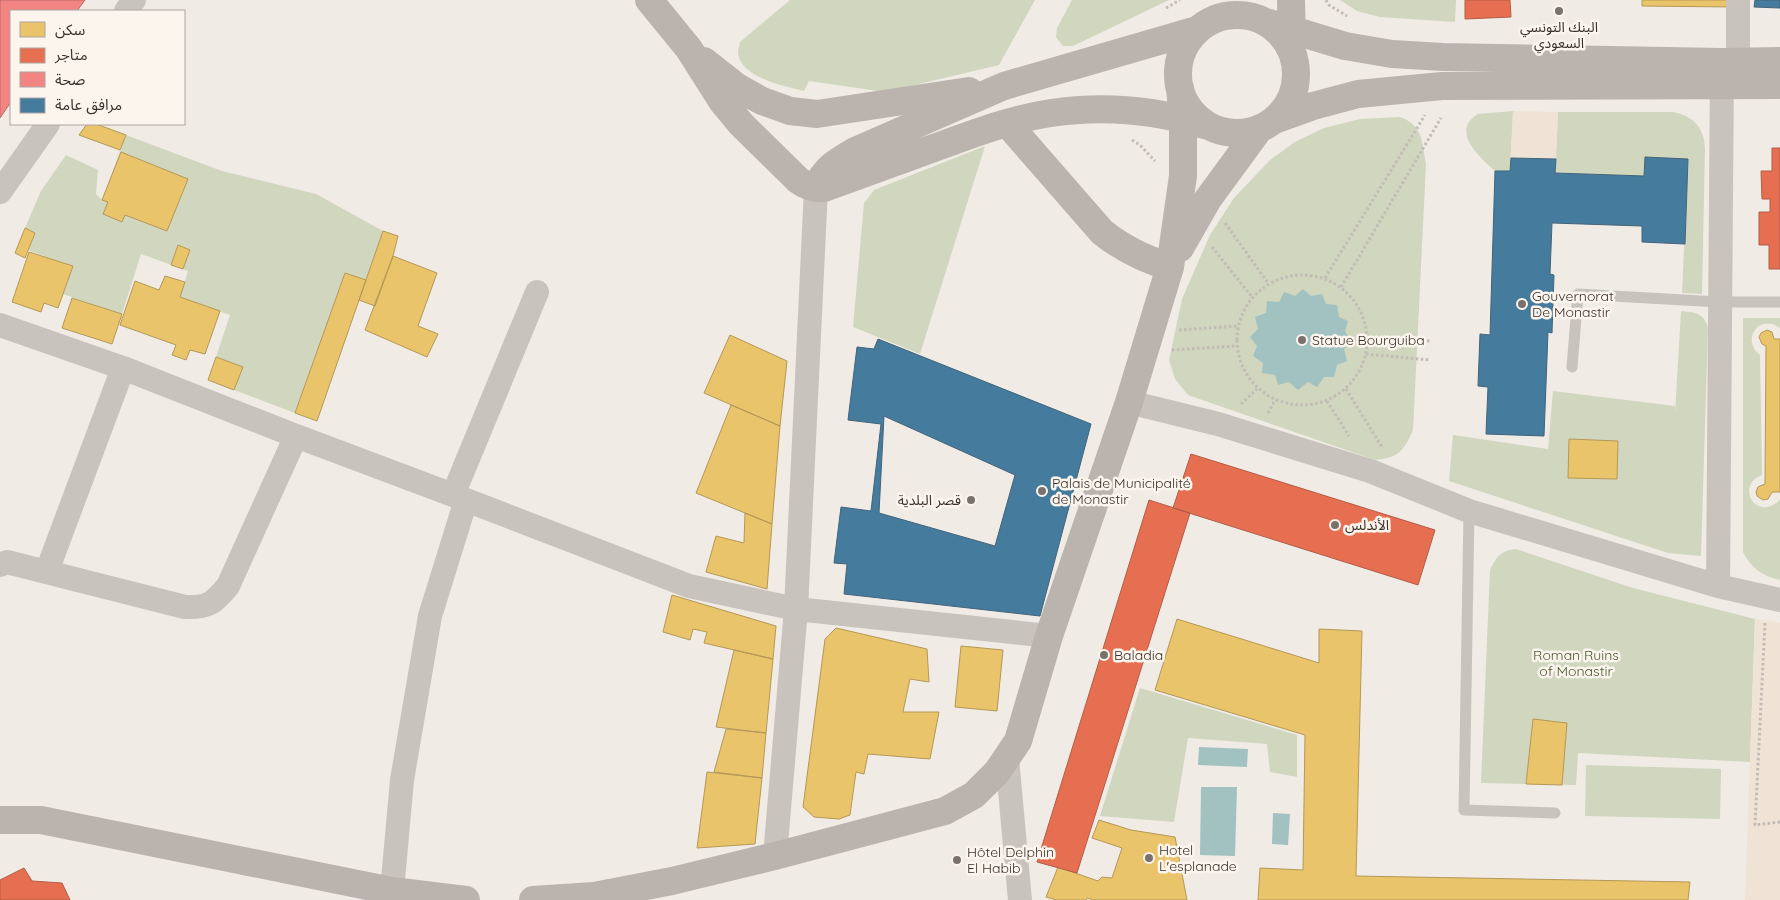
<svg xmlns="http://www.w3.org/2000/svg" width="1780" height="900" viewBox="0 0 1780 900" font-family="Quicksand,'Noto Sans Arabic',sans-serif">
<rect width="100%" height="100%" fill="#f0ebe5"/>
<path fill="#d1d6bf" d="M790 0H1035L999 65 885 92 809 81 804 91C785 86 742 78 738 54 738 50 739 46 740 42Z
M1072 0H1169L1073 46H1063L1056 37 1057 28Z
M1340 0H1456L1455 22 1380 17 1357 11Z
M1513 111 1510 171H1495C1481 158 1449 131 1478 114Z
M1558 112H1673C1693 116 1704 127 1705 148L1702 294 1682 293 1688 159 1645 157 1644 176 1555 173Z
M1400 117C1423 125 1422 142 1426 164L1413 430C1404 451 1398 458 1375 460L1188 395 1175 379 1169 360 1182 299 1210 235 1234 198 1270 160 1295 142 1324 128 1360 119Z
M126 135 222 171 316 194 383 231 366 280 345 273 295 413 234 390 243 367 216 357 230 315 180 297 188 271 141 254 122 314 63 294 72 267 28 250 35 233 25 228 41 191 66 155 98 170 96 194 102 200Z
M985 146 920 354 853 327 864 203 874 190Z
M1681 311C1694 312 1704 313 1708 327L1701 556 1668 553 1449 481 1453 435 1548 449 1553 391 1675 406V414Z
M1743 318H1780V328C1760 313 1740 339 1760 355L1762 475C1735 485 1755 523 1780 500V580C1762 576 1751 568 1743 552Z
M1516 549 1633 588 1755 619 1750 762 1578 753 1576 785 1481 783 1490 570C1496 557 1501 550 1516 549Z
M1140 688 1297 735V777L1270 772 1267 744 1188 738 1174 822 1100 816Z
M1586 765 1721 769 1720 819 1585 816Z"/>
<path fill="#eee3d5" d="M1513 111 1558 112 1556 159 1511 158Z
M1755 619 1780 623V900H1745Z"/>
<path fill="#a1c2c1" d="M1303 289 1311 296 1322 294 1326 304 1337 305 1339 317 1348 321 1345 331 1351 342 1344 349 1347 361 1337 365 1334 377H1324L1317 387 1308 382 1298 390 1289 382 1278 385 1275 375 1262 373 1263 363 1253 356 1257 346 1250 337 1258 329 1255 317 1266 313 1267 301 1279 302 1284 292 1295 296Z
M1199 747 1248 749 1247 767 1198 765Z
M1201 787H1237L1235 856 1200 855Z
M1273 813 1290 814 1288 845 1272 844Z"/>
<path fill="#e9c46a" stroke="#b59857" d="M1642 0H1732V7L1642 6Z
M87 124H96L126 135 120 150 79 135Z
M121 152 188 179 167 231 125 215 122 222 103 214 108 202 102 200Z
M25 228 35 233 25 258 15 253Z
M383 231 398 236 393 256 375 306 359 300Z
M178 245 190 250 183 269 171 265Z
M29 252 73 266 58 308 44 303 41 312 12 302Z
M393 256 437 273 418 326 438 334 427 357 365 330Z
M345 273 366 280 317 421 295 413Z
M165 276 185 282 180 297 220 311 205 354 190 350 186 360 172 355 176 345 120 325 135 281 159 290Z
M72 298 122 314 112 344 62 328Z
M1767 330 1772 332 1774 339H1780V492H1772L1768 499 1763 500 1757 496 1756 492 1758 487 1765 484 1766 346 1762 344 1759 337 1761 333Z
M730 335 787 361 780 426 704 393Z
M216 357 243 367 234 390 208 380Z
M731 405 780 426 772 524 696 493Z
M1569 439 1618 441 1617 479 1568 478Z
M745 513 772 524 767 589 706 572 716 536 744 543Z
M672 595 776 626 773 659 704 643 707 632 693 629 690 640 663 632Z
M1177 619 1319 663V629L1362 631 1356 876 1690 882 1688 900H1258L1260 868 1303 870 1305 735 1155 690Z
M836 628 927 649 929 682 910 679 903 712H939L930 759 868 754 864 774 856 772 850 815 839 819 814 817 803 807 825 639Z
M961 646 1003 650 997 711 955 707Z
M734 650 773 659 766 733 716 727Z
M1533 719 1567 723 1562 785 1526 784Z
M726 729 766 733 762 778 714 772Z
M707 772 762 778 755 844 697 848Z
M1099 820 1131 830 1175 837 1187 900H1093L1087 898 1086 900H1056L1046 897 1058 867 1098 881 1102 877 1112 878 1122 848 1092 838Z"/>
<path fill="#e76f51" stroke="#b35c46" d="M1465 0H1510L1511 17 1465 19Z
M1772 148H1780V269H1769V245H1759V212H1770V199H1762L1761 171H1772Z
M1191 454 1435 530 1418 585 1173 508Z
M1149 500 1190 513 1077 873 1037 862Z
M24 868 32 881 62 883 70 900H0V880Z"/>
<path fill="#f28482" stroke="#bb6b68" d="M0 0H85L77 11H11V102L0 118Z"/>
<path fill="#457b9d" stroke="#42647b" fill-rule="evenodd" d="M1755 0H1780V8L1754 7Z
M1645 157 1688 159 1685 244 1642 242V226L1552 223 1550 274 1554 275 1552 333 1548 332 1544 436 1486 434 1488 387 1478 386 1480 334 1490 335 1495 171H1510L1511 158 1556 159 1555 173 1644 176Z
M878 339 1091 424 1040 616 844 594 847 564 834 563 841 507 871 511 881 424 848 420 857 347 874 349ZM884 416 1015 475 995 546 879 513Z"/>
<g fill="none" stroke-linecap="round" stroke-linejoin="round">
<path stroke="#c2bbb6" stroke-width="3" stroke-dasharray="2.5 2.5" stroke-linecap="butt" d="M1326 0 1329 5 1347 16
M1166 8 1180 0
M1132 140 1140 145 1155 161
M1225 223 1268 283
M1212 247 1252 297
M1237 340a65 65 0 1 1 130 0a65 65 0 1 1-130 0Z
M1325 278 1425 115
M1341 287 1441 118
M1179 330 1237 326
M1367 338 1432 341
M1172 350 1236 346
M1366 354 1430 360
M1346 389 1382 447
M1327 401 1349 436
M1241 404 1257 389
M1268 413 1275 400
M1765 623 1755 825 1780 822"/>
<path stroke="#c9c3be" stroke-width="11" d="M1572 367 1578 294 1719 302H1780
M1469 511 1464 810 1555 813"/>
<path stroke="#c9c3be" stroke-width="24" d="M1738 0V62
M126 11 134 0
M0 192 48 124
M0 325 123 368 296 436 453 495 689 586 796 609 1049 636
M1129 402 1218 424 1370 471 1469 511 1718 586 1780 600
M453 495 537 292
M0 565 7 562 185 607C208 608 214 603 228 586L296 436
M47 571 123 368
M1718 586 1722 66
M1007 758 1020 900
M775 856 796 609 816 188
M392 891 402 780 430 616 466 500"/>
<path stroke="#bab3ae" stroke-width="28" d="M649 0 689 49 722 101 741 124 798 180C806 186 813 189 824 188 861 175 898 161 934 148 972 134 1011 119 1051 113 1103 105 1155 110 1205 125
M1291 0 1292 46
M1178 74a59 59 0 1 1 118 0a59 59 0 1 1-118 0Z
M1269 23 1345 46 1392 54 1443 57 1722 62 1780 61
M704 61 737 87 762 101 790 111 817 114 969 91
M1274 120 1313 106 1358 94 1442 86 1780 85
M1007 123 1102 232C1123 249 1144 259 1170 267
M816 188C825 168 836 162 855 151L1004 86 1197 30
M1180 248 1208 199 1260 128
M0 820H41L392 891 466 900
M533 900 594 896 672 881 775 856 945 811 974 795 997 772 1018 741 1049 636 1129 402 1170 267 1183 176V118L1180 88"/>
</g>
<g fill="#7a716c" stroke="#fbf5ee" stroke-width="2">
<circle cx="1559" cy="11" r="5"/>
<circle cx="1522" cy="304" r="5"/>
<circle cx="1302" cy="340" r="5"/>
<circle cx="1042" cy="491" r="5"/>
<circle cx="971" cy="500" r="5"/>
<circle cx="1335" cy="525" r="5"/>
<circle cx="1104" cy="655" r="5"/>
<circle cx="1149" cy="858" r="5"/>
<circle cx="957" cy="860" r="5"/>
</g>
<g text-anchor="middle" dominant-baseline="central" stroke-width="5" stroke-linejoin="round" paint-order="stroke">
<g font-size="14" fill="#3b302b" stroke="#fbf5ee" text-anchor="start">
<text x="1559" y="27" text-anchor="middle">البنك التونسي<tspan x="1559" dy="16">السعودي</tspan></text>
<text x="1532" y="296">Gouvernorat<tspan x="1532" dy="16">De Monastir</tspan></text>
<text x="1312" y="340">Statue Bourguiba</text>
<text x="1052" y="483">Palais de Municipalité<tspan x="1052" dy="16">de Monastir</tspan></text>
<text x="961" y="500" text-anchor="end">قصر البلدية</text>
<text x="1345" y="525">الأندلس</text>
<text x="1114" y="655">Baladia</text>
<text x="1159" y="850">Hotel<tspan x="1159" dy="16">L'esplanade</tspan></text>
<text x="967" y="852">Hôtel Delphin<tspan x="967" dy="16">El Habib</tspan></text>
</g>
<g font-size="14" fill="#4a5a2e" stroke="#fbf5ee">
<text x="1576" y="655">Roman Ruins<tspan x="1576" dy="16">of Monastir</tspan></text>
</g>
</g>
<rect x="10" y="10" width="175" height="115" fill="#fbf5ee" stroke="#aea6a0"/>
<rect x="20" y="22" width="25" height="15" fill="#e9c46a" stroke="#aea6a0"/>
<text x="55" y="35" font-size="15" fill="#3b302b">سكن</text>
<rect x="20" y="48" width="25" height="15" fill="#e76f51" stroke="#aea6a0"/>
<text x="55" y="60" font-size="15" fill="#3b302b">متاجر</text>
<rect x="20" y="72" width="25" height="15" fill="#f28482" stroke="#aea6a0"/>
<text x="55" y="85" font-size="15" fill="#3b302b">صحة</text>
<rect x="20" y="98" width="25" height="15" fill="#457b9d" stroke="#aea6a0"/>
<text x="55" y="110" font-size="15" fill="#3b302b">مرافق عامة</text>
</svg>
